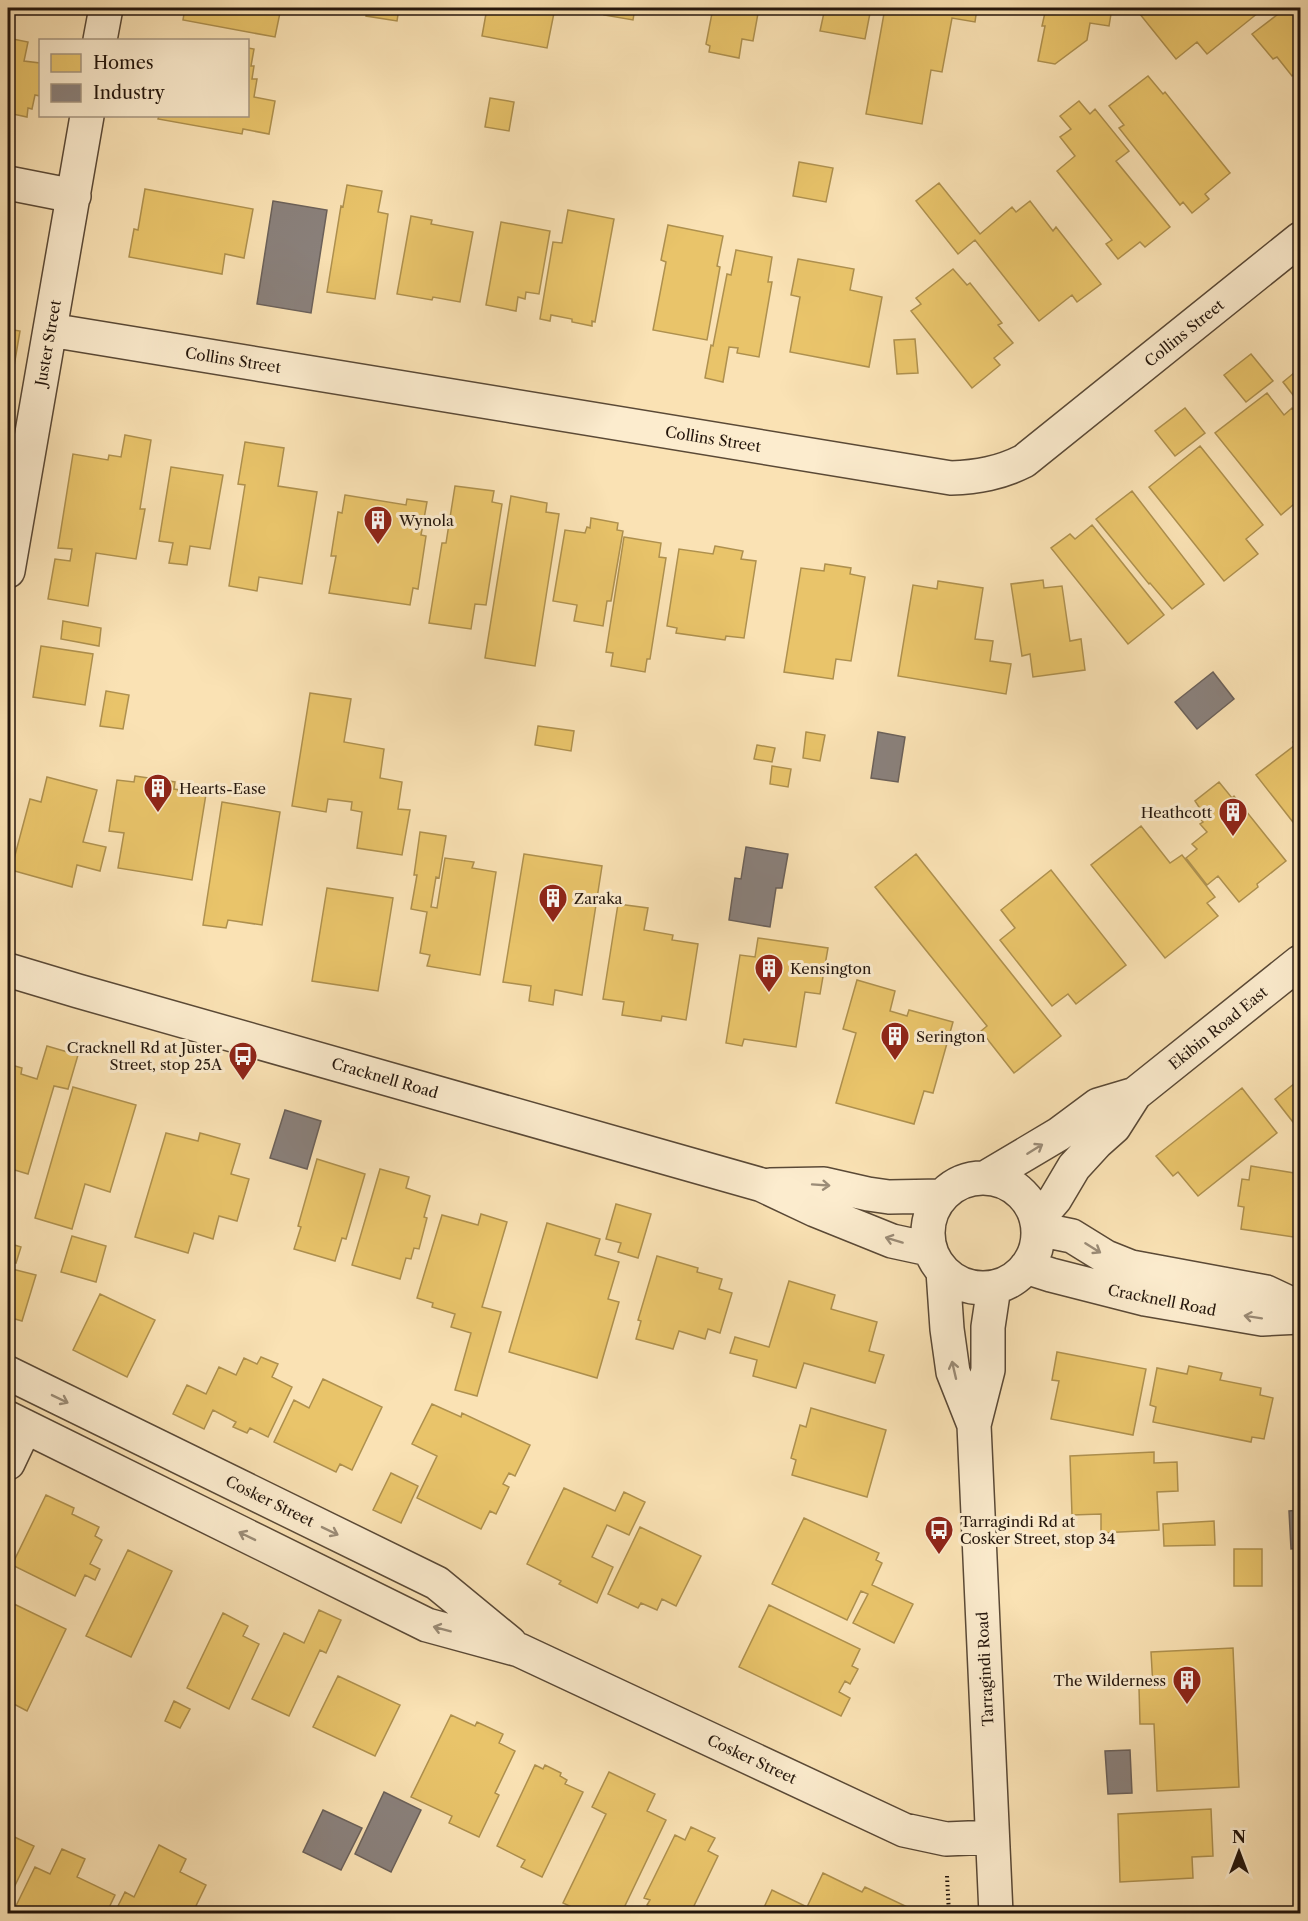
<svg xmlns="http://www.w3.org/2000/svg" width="1308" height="1921" viewBox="0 0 1308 1921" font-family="'Libre Caslon Text',serif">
<rect width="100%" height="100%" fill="#fae2b4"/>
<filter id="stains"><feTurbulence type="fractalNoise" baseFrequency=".00333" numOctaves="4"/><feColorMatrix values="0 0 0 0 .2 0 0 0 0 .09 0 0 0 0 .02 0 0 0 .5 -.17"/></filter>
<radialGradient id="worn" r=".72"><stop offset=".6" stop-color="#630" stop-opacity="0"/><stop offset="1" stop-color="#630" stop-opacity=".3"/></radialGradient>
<path fill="#e9c46a" stroke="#ae904e" stroke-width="1.5" d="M185 8H281L275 37 183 20Z
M367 8H399L397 21 366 16Z
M487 8H555L547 48 482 36Z
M606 8H635L633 20 604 15Z
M713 8H759L753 41 742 39 739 58 709 52 710 46 706 44Z
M825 8H871L865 39 820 31Z
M885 8H977L975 22 952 18 942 72 931 70 922 124 866 114Z
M1046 8H1112L1109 26 1090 23 1087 40 1055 64 1038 61 1045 26H1042Z
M1147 8H1254L1258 13 1207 54 1197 42 1176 59 1139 13Z
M1286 8H1300V69L1292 76 1277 57 1273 59 1252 34Z
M8 38 28 42 24 61 40 63V96L35 95 32 109 28 108 27 117 8 113Z
M248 48 254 49 251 66H254L252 79H257L254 97 275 101 269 134 243 129 242 134 158 119 159 116H248Z
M1148 76 1163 94 1165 92 1230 173 1205 194 1209 199 1192 213 1183 202 1180 205 1119 128 1124 125 1109 106Z
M490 98 514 102 509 131 485 127Z
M1079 101 1090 114 1095 109 1129 151 1116 161 1170 227 1145 247 1140 242 1118 259 1106 244 1112 240 1057 171 1075 156 1060 137 1071 129 1060 116Z
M799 162 833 168 826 202 793 196Z
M939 183 980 234 1012 207 1016 212 1030 201 1053 231 1056 227 1101 284 1077 302 1072 295 1039 321 975 240 958 254 916 201Z
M347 185 382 191 378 212 388 214 375 299 327 292 341 206 343 207Z
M145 189 253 209 244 258 225 254 222 274 129 257 134 229 138 230Z
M568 210 614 219 595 322 592 321V326L572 322V319L551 315 550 321 540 319 553 242 562 243Z
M411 216 432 220 431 224 473 232 460 302 433 297 432 300 397 294Z
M501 222 550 231 539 294 526 292 525 299 518 297 516 311 486 305Z
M668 225 723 236 717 266 720 267 707 340 653 330 666 262 661 260Z
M736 250 772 257 768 282H772L759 357 737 353 738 348 729 347 723 382 705 378 711 345 713 346 727 274 731 275Z
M798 259 854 269 850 290 882 297 869 367 790 352 800 297 791 295Z
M953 269 967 285 970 283 1002 323 998 325 1013 343 994 358 1000 365 972 388 911 311 921 304 916 298Z
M8 329 20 331 11 384H8Z
M915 339 918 373 897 374 894 340Z
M1251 354 1273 381 1246 402 1224 375Z
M1300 368V404L1283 382Z
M1267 393 1284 415 1292 408 1300 419V446L1296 450 1300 455V499L1281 515 1215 433Z
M1185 408 1205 433 1175 456 1155 431Z
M125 435 151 440 140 509H145L136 559 96 553 88 606 48 599 55 559 70 561 72 549 58 548 73 454 108 460 109 455 121 457Z
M245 442 284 448 278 486 317 492 302 584 259 577 257 591 229 586 245 485 238 484Z
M1200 446 1263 525 1246 539 1258 554 1224 581 1149 487Z
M171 467 223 475 210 549 190 546 187 565 169 563 173 543 159 541Z
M455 486 494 491 492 502 502 504 486 605 475 604 471 629 429 623 442 543H446Z
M1132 491 1204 584 1172 609 1150 583 1149 584 1096 519Z
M345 495 406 505 407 499 427 502 421 535 426 536 418 589 413 588 410 605 329 593 336 556H331L338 512 342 513Z
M511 496 547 503 546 512 559 514 535 666 485 658Z
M591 518 618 523 617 530 623 531 611 601H607L603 626 574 621 577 605 553 601 565 530 585 533 587 527 590 528Z
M1092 525 1164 615 1128 644 1051 548 1070 534 1075 539Z
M624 537 661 543 659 557 666 558 650 659H647L645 672 611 666 613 653 606 652Z
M715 546 743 551 741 559 756 561 744 638 726 636 725 640 676 633 677 628 667 626 679 549 713 554Z
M825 564 851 568 850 574 865 577 851 661 836 659 833 679 784 672 801 568 824 571Z
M1043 580 1044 588 1062 586 1070 641 1081 639 1085 670 1033 677 1030 654 1022 656 1011 584Z
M938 581 983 588 975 639 993 641 990 661 1011 664 1006 694 898 676 913 585 937 589Z
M63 621 101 628 99 646 61 639Z
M41 646 93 654 85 705 33 697Z
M106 691 129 695 123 729 100 726Z
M310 693 351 699 344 742 384 749 380 778 402 782 398 809 410 810 402 855 357 848 362 812 351 810 352 802 328 799 326 812 292 806Z
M538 726 574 731 571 751 535 745Z
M806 732 825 735 820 761 803 758Z
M1300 736V831L1256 775 1295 745 1293 742Z
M757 745 775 748 772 762 754 759Z
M772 766 791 769 788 787 770 784Z
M135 776 175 782 174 789 206 794 192 880 118 868 124 833 109 831 117 780 134 782Z
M47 777 97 790 83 842 106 847 100 871 77 865 72 887 11 870 30 799 41 802Z
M1219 782 1232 798 1234 796 1286 861 1257 884 1258 887 1239 902 1218 876 1207 885 1186 858 1197 849 1192 844 1207 832 1200 824 1203 822 1195 811 1199 807 1195 801Z
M222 802 280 812 262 925 228 920 226 928 203 925Z
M1141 826 1170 863 1182 855 1215 897 1207 903 1218 916 1165 958 1091 865Z
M420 832 446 836 439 878 436 877 431 907 437 908 445 858 474 862 472 868 496 872 480 975 427 966 430 955 420 953 427 912 411 909 417 875H414Z
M524 854 602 866 582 995 555 990 553 1005 529 1001 531 986 503 982Z
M916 854 1061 1036 1014 1073 981 1031 987 1026 875 887Z
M1051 870 1126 965 1076 1004 1068 994 1052 1006 1000 940 1015 928 1001 910Z
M327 888 393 898 378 991 312 981Z
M618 904 648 908 644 930 673 935 672 940 698 944 686 1020 662 1016 661 1021 622 1015 624 1002 603 999Z
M758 938 828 948 820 994 805 992 796 1047 744 1039 742 1046 726 1043 740 955 755 957Z
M857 980 895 991 890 1011 907 1016 909 1010 953 1022 933 1093 924 1091 914 1124 836 1103 856 1033 843 1029Z
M47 1046 78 1055 68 1089 54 1086 28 1174 8 1168V1064L22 1068 21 1074 37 1079Z
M1300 1079V1131L1275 1099Z
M73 1087 136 1105 110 1192 85 1184 72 1229 35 1218Z
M1242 1088 1277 1133 1198 1196 1178 1172 1173 1176 1156 1156Z
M166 1133 198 1141 200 1133 240 1144 231 1174 249 1179 237 1221 219 1216 213 1239 194 1233 188 1253 135 1237Z
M317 1159 365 1174 346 1239 342 1238 335 1261 294 1249 301 1227 298 1226Z
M1251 1166 1300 1174V1238L1241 1229 1244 1207 1238 1206 1242 1179 1249 1180Z
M380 1169 409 1177 406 1188 430 1196 424 1217 427 1218 419 1249 414 1248 411 1259 406 1258 400 1279 352 1265Z
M616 1204 651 1214 638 1258 618 1252 621 1243 606 1239Z
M481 1214 507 1222 482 1307 501 1312 477 1396 455 1390 471 1333 451 1327 455 1314 432 1307 433 1303 417 1298 442 1215 478 1225Z
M547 1223 600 1239 595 1255 619 1262 608 1299 619 1302 597 1378 509 1352Z
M72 1236 106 1246 96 1282 61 1272Z
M8 1243 21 1247 16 1263 8 1261Z
M657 1256 698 1268 697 1272 722 1279 719 1289 732 1293 720 1333 708 1329 705 1339 679 1331 673 1349 636 1339 641 1321 638 1320Z
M8 1268 36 1275 22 1321 8 1317Z
M789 1281 835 1295 831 1309 877 1322 869 1351 884 1355 875 1383 804 1363 796 1388 753 1376 757 1360 730 1353 735 1337 769 1347Z
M100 1294 155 1320 127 1377 73 1350Z
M1057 1352 1146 1369 1133 1435 1051 1419 1059 1381 1052 1380Z
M261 1357 278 1364 272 1377 292 1387 268 1437 250 1428 247 1433 233 1427 236 1422 213 1410 204 1429 173 1414 187 1385 206 1394 219 1367 236 1375 244 1358 257 1364Z
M1189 1366 1222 1373 1220 1380 1261 1388 1260 1395 1273 1398 1264 1439 1252 1437 1251 1442 1153 1422 1156 1407 1150 1405 1157 1368 1187 1374Z
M323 1379 382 1407 352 1470 340 1464 336 1472 274 1442 294 1400 309 1408Z
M432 1404 461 1417 462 1413 530 1445 515 1476 509 1473 503 1484 509 1487 496 1514 490 1511 481 1529 417 1498 437 1456 412 1444Z
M811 1408 886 1430 867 1497 792 1475 796 1460 791 1458 800 1425 806 1427Z
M1154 1452V1463L1177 1462 1178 1491 1157 1492 1159 1530 1101 1533V1514L1072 1515 1070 1456Z
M391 1473 418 1486 401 1523 373 1510Z
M564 1488 615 1511 624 1492 645 1502 629 1535 607 1525 592 1557 613 1567 597 1603 559 1584 561 1581 527 1564Z
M46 1495 74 1508 72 1514 99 1527 95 1536 102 1540 90 1564 100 1569 95 1580 85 1575 75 1596 12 1565Z
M804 1518 879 1553 876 1560 882 1563 872 1585 913 1604 894 1643 853 1623 868 1594 861 1591 847 1620 772 1584Z
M1214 1521 1215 1545 1164 1546 1163 1524Z
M640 1527 701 1556 676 1606 662 1599 657 1610 641 1603 638 1608 608 1594Z
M1234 1549H1262V1586H1234Z
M128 1550 172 1571 131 1657 86 1636Z
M14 1604 66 1629 27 1711 8 1701V1619Z
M769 1605 860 1649 852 1666 858 1669 850 1684 845 1681 839 1692 850 1698 841 1716 739 1667Z
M319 1610 341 1620 326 1653 320 1650 289 1716 252 1699 284 1633 304 1643Z
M223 1613 248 1626 243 1636 259 1644 229 1709 187 1688Z
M1233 1648 1239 1787 1157 1791 1154 1724H1140L1139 1688 1153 1687 1151 1652Z
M338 1676 400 1705 375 1756 313 1727Z
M174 1701 190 1709 180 1728 165 1721Z
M451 1715 475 1726 477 1722 503 1734 499 1743 515 1751 495 1793 499 1795 479 1837 449 1823 452 1816 411 1797Z
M535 1765 543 1769 545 1765 561 1773 560 1776 567 1780 565 1784 583 1792 542 1877 521 1867 525 1860 497 1846Z
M609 1772 655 1794 647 1811 666 1820 621 1914H586L563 1903 606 1814 592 1807Z
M1211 1809 1213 1856 1192 1857 1193 1878 1120 1882 1118 1814Z
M691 1827 715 1838 708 1851 718 1856 690 1914H662L647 1905 650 1900 644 1898 675 1835 685 1840Z
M8 1834 34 1846 8 1900Z
M159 1845 186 1859 180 1872 206 1885 192 1914H114L125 1892 134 1897Z
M62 1849 85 1859 77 1877 115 1895 106 1914H12L35 1867 50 1874Z
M823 1873 862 1892 865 1887 916 1911 914 1914H761L772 1890 807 1907Z
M1219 1906V1914H1098V1911Z"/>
<path fill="#8a817c" stroke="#6b615a" stroke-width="1.5" d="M273 201 327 210 311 313 257 304Z
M1213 672 1234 699 1197 729 1175 702Z
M878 732 905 737 898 782 871 778Z
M746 847 788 854 782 888H776L770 927 729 920 735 878 741 879Z
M285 1110 321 1121 307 1169 270 1158Z
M1300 1510V1548L1291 1549 1289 1511Z
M1130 1750 1132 1793 1108 1794 1105 1751Z
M384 1792 421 1810 391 1872 355 1854Z
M323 1810 362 1828 341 1870 303 1852Z"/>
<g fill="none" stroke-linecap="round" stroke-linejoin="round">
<g stroke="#5a4936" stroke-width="36">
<path id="minor" d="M100 40 106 8
M8 183 74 196
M50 330 951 478C978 477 1000 473 1024 461L1300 239
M8 571 87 116
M8 970 78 991 762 1185 815 1210 892 1241 929 1249
M985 1178 1059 1134 1098 1105 1135 1094
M928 1233a55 55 0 1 1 110 0a55 55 0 1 1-110 0Z
M770 1185 824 1184 868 1194 889 1197 942 1196
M1037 1220 1055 1199 1074 1167 1096 1143 1114 1127 1135 1094 1300 962
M1038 1229 1072 1236 1106 1257 1131 1267 1266 1292 1300 1308
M1026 1267 1051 1275 1145 1299 1262 1319 1300 1317
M943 1271 947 1329 953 1372 974 1425
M994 1287 988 1327V1370L974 1425 996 1914
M8 1373 437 1583 510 1643
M8 1418 427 1625 519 1650 904 1830 946 1839 992 1837
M8 1463 25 1427"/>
</g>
<path stroke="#24160c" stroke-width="4" stroke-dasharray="1.5 3" stroke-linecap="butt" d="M947 1876 949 1914"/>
<use href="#minor" stroke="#fcecce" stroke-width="33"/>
</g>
<defs><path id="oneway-shaft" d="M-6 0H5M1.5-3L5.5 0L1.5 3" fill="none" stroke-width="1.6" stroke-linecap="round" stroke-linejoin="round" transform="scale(1.5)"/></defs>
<g stroke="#9b8c77">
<use href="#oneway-shaft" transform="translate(1035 1149) rotate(-32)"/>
<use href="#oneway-shaft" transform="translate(821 1185) rotate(4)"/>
<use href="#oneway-shaft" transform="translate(894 1240) rotate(-163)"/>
<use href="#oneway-shaft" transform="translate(1093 1248) rotate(32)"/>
<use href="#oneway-shaft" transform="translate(1253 1317) rotate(-171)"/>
<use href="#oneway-shaft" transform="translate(954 1370) rotate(-103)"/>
<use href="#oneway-shaft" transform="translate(60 1399) rotate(26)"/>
<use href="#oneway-shaft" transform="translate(330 1531) rotate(26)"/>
<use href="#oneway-shaft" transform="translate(247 1536) rotate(-154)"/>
<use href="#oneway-shaft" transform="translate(442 1629) rotate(-165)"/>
</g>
<defs>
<g id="building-pin" transform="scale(1.5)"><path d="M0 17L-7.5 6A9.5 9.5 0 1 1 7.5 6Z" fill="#8f2418" stroke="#fcecce"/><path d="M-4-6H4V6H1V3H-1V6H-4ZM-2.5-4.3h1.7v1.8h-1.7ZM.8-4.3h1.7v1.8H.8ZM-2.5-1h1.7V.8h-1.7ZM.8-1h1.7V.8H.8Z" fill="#fff"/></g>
<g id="bus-pin" transform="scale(1.5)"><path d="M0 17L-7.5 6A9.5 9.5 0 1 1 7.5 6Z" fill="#8f2418" stroke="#fcecce"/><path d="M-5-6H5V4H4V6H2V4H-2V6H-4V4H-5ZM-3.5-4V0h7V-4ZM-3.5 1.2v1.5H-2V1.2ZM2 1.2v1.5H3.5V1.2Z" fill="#fff"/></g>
</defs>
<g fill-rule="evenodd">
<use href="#building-pin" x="378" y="520"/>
<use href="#building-pin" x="158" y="788"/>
<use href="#building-pin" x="1233" y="812"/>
<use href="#building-pin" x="553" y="898"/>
<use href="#building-pin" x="769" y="968"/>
<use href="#building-pin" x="895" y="1036"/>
<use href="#bus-pin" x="243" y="1056"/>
<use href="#bus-pin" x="939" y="1530"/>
<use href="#building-pin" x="1187" y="1680"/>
</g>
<g text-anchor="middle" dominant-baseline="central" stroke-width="6" stroke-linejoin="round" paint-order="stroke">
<g font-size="15" fill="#24160c" stroke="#fcecce">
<text transform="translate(1184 333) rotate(-39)">Collins Street</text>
<text transform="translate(48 343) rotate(-80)">Juster Street</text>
<text transform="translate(233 360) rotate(9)">Collins Street</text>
<text transform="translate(713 439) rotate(9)">Collins Street</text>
<text transform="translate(1218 1028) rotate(-39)">Ekibin Road East</text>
<text transform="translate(385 1078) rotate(16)">Cracknell Road</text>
<text transform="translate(1162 1300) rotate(11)">Cracknell Road</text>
<text transform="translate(270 1501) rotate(26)">Cosker Street</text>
<text transform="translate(985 1669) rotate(-93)">Tarragindi Road</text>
<text transform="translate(752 1759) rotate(25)">Cosker Street</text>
</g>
<g font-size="15" fill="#24160c" stroke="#fcecce" text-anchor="start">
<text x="399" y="520">Wynola</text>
<text x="179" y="788">Hearts-Ease</text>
<text x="1212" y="812" text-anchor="end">Heathcott</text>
<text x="574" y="898">Zaraka</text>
<text x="790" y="968">Kensington</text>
<text x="916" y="1036">Serington</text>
<text x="222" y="1047" text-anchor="end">Cracknell Rd at Juster<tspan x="222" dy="17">Street, stop 25A</tspan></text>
<text x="960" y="1521">Tarragindi Rd at<tspan x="960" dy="17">Cosker Street, stop 34</tspan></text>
<text x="1166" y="1680" text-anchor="end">The Wilderness</text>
</g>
</g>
<rect width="1308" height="1921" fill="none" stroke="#fae2b4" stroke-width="30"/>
<rect x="9" y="9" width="1290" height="1903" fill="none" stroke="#24160c" stroke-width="3"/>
<rect x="15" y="15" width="1278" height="1891" fill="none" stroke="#24160c" stroke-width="1.5"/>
<rect x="39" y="39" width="210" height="78" fill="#fcecce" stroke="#a69680" stroke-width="1.5"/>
<rect x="51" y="54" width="30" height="18" fill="#e9c46a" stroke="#a69680" stroke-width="1.5"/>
<text x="93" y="69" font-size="18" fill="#24160c">Homes</text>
<rect x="51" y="84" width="30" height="18" fill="#8a817c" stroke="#a69680" stroke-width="1.5"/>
<text x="93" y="99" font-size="18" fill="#24160c">Industry</text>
<g transform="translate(1239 1852)" stroke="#fcecce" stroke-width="4.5" paint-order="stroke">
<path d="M0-4.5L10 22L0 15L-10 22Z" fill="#24160c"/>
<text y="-9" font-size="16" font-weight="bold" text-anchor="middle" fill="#24160c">N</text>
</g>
<rect width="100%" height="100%" filter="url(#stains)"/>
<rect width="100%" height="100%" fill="url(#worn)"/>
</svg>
